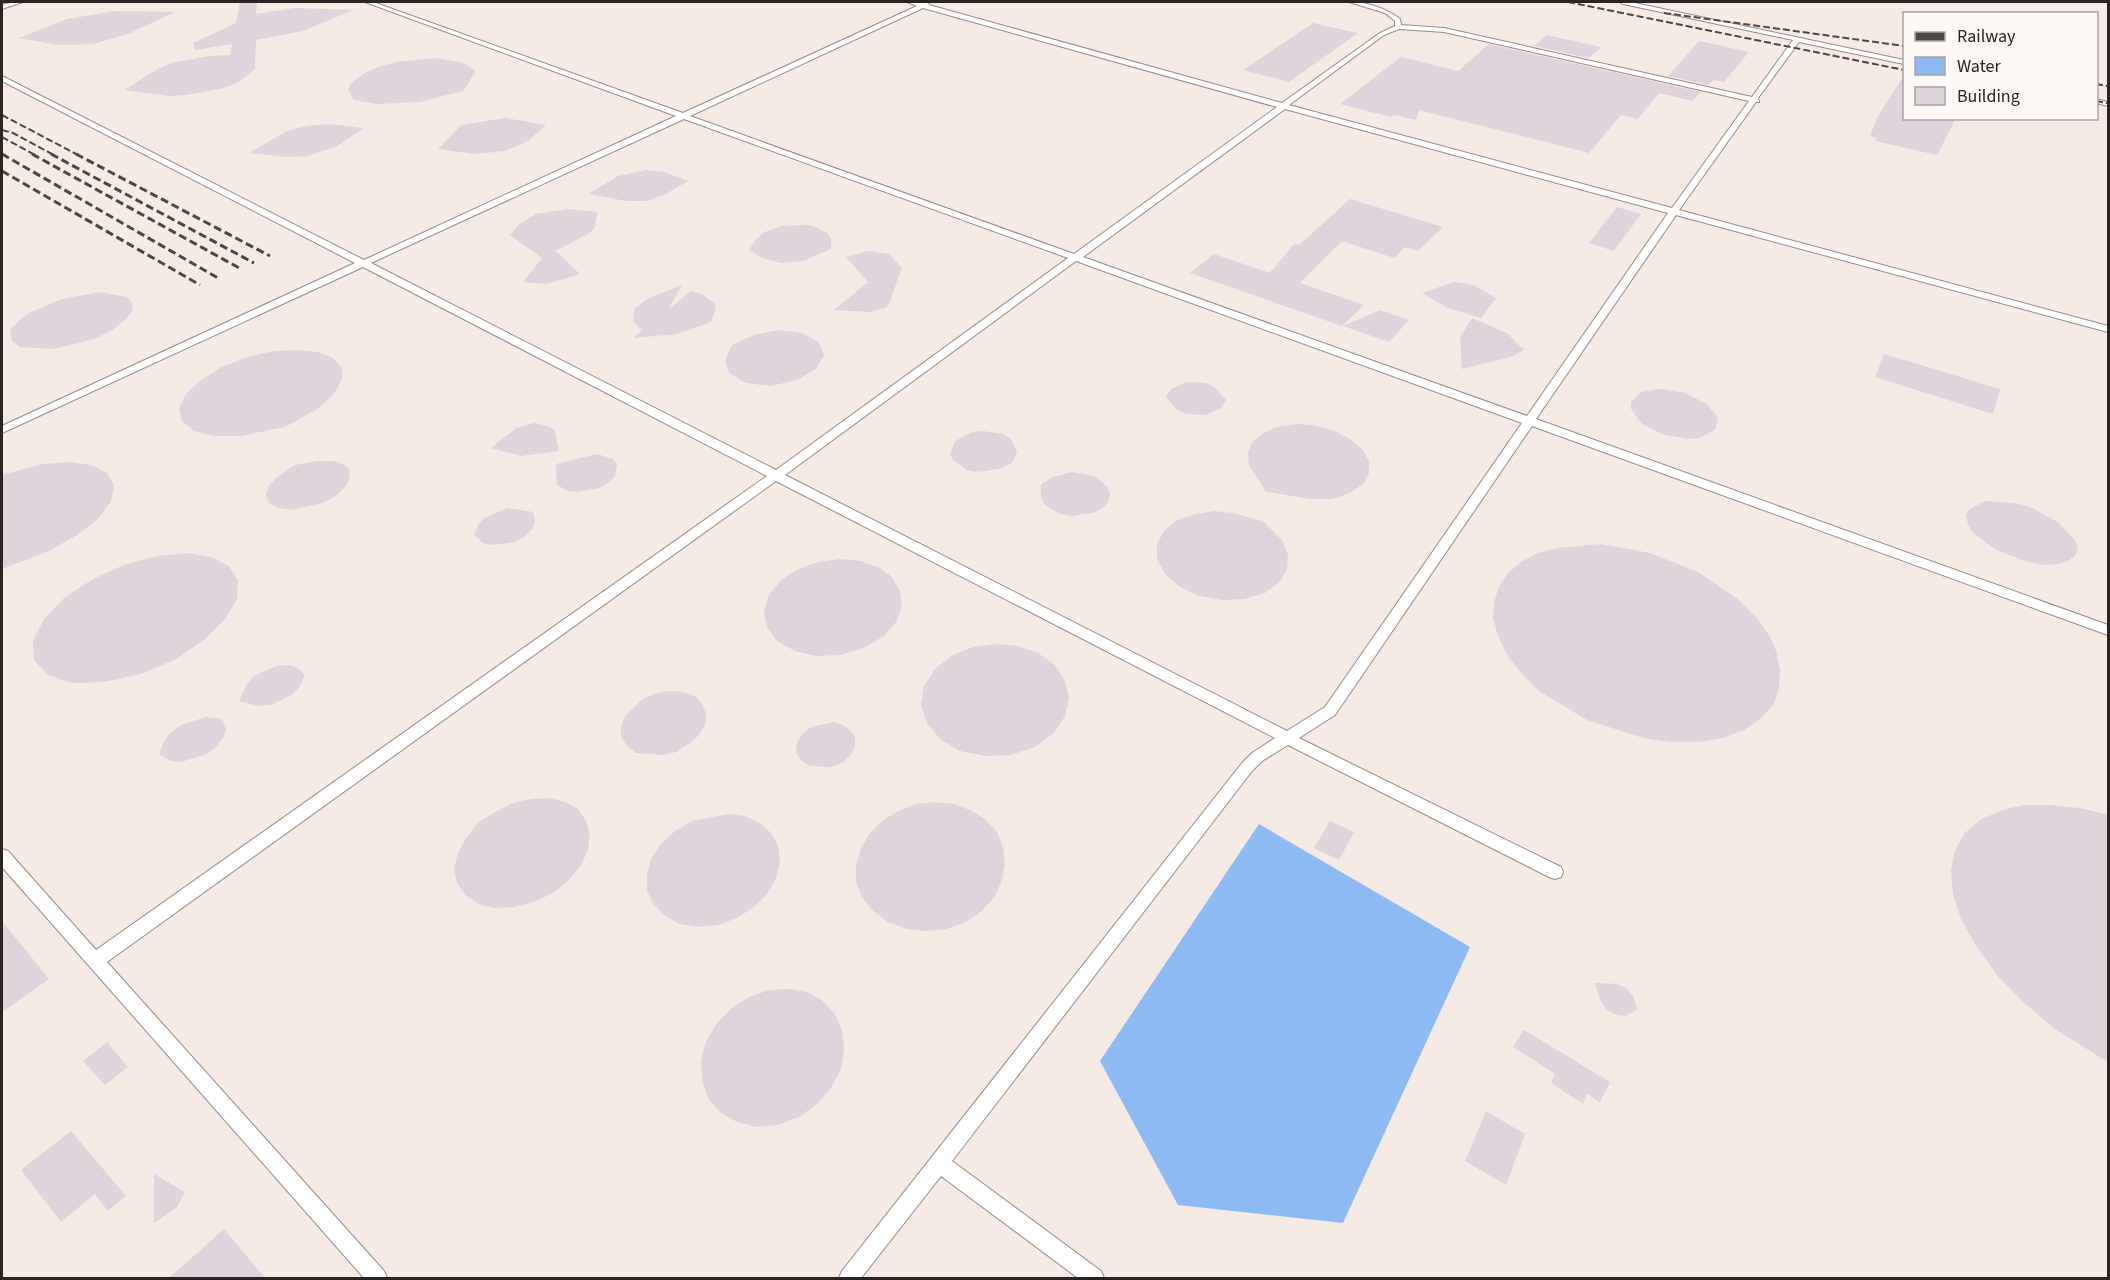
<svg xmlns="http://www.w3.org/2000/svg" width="2110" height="1280" viewBox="0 0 2110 1280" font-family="'Source Sans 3',sans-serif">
<rect width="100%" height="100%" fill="#f6eae4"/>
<path fill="#8ebaf4" d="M1259 824 1470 947 1343 1223 1178 1205 1100 1061Z"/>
<path fill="#dfd4dc" d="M240 2H257L256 14 294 8 353 10 303 31 256 40 255 69 239 82 224 88 187 95 169 96 124 90 156 70 171 63 209 56 230 55 232 44 195 50 193 43 236 23Z
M115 11 175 12 128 34 93 44 59 45 19 38 67 19Z
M1313 23 1358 33 1289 82 1243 70Z
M1547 35 1601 47 1589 58 1534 46Z
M1699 41 1749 52 1724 82 1713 80 1708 85 1668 76Z
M1489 44 1701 92 1692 101 1659 93 1638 119 1621 115 1589 153 1419 110 1416 120 1394 115 1391 117 1340 104 1401 57 1458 71Z
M435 58 464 63 476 71 463 91 420 102 378 104 354 100 348 89 352 82 363 74 378 67 396 62Z
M1905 74V118H1956L1937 155 1875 141 1877 138 1870 136 1878 116Z
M505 118 546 125 528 141 505 151 475 154 438 149 461 125Z
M328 124 364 128 337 146 308 156 287 157 249 153 287 131 307 126Z
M646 170 664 172 688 181 664 195 646 201H626L588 194 618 176Z
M1350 199 1443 227 1418 251 1405 247 1394 258 1342 241 1300 283 1364 305 1342 326 1190 273 1214 254 1270 273 1294 244 1299 245Z
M1617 207 1641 214 1614 251 1589 243Z
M569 209 597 212 595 227 591 232 556 251 580 274 547 284 523 282 542 258 510 235 519 224 536 214Z
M803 225 813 226 827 233 831 238V249L803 261 781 263 762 258 749 250 757 238 765 232 781 226Z
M868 251 889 254 902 268 889 304 885 308 869 312 834 310 868 282 846 257Z
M1454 282 1473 285 1496 298 1481 318 1448 308 1422 293Z
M682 285 668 310 691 291 702 294 714 303 716 309 711 322 677 334 633 338 642 330 633 322 634 309 649 298Z
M100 292 127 297 133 304 132 312 124 321 111 331 94 339 53 349 20 347 12 341 10 329 27 314 62 299Z
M1380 310 1409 320 1389 342 1343 326Z
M1472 318 1507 333 1524 350 1511 357 1462 369 1460 337Z
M778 330 802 333 819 342 824 355 816 369 797 380 771 386 746 383 729 373 725 360 732 345 754 335Z
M298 350 318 352 333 358 342 368V380L334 394 319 408 285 427 241 436H214L194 431 182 421 179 408 186 394 201 380 222 367 247 357 273 351Z
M1884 354 2000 389 1993 414 1875 377Z
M1187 382 1206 383 1214 387 1226 400 1221 408 1206 415 1186 414 1177 410 1166 397 1171 389Z
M1661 389 1685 393 1707 404 1718 418 1715 430 1699 438 1688 439 1662 434 1641 423 1631 409V402L1641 392Z
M535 423 550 427 555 431 559 451 521 456 491 448 516 428Z
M1298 424 1317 426 1335 431 1350 439 1362 449 1369 461V473L1363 484 1350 493 1332 499H1311L1266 492 1249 465 1248 452 1253 441 1265 432 1280 426Z
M983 431 1003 434 1011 439 1017 452 1012 463 999 469 978 472 967 470 953 460 950 454 955 441 972 432Z
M597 454 613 459 617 464 615 477 608 483 599 488 578 492 568 491 557 485 556 464Z
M318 461H332L343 464 349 469 350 477 346 486 337 495 323 503 291 510 278 508 269 503 266 496 268 487 276 478 295 465Z
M70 462 92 465 107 473 114 485 111 501 99 518 77 535 49 551 2 569V475L42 464Z
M1073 472 1094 476 1108 487 1110 495 1108 502 1102 508 1093 513 1071 516 1060 514 1044 504 1041 497V485L1052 477Z
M1986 501 2015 503 2030 507 2058 522 2075 540 2078 549 2075 556 2068 561 2057 564 2043 565 2028 562 1996 550 1973 533 1968 524 1966 515 1969 509Z
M508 508 533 512 535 522 532 529 525 536 515 542 492 545 483 543 474 535 479 523 486 517Z
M1214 511 1234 513 1264 522 1282 540 1288 554 1287 569 1280 582 1265 593 1245 599 1222 600 1199 596 1180 587 1165 574 1157 559V544L1164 531 1177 520 1195 514Z
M1601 544 1650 553 1698 572 1739 600 1756 617 1769 635 1777 653 1780 671 1779 689 1773 705 1760 719 1744 730 1723 738 1698 742H1671L1643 738 1587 720 1539 691 1521 673 1507 655 1498 636 1493 618 1494 602 1499 586 1508 573 1521 562 1538 553 1557 548Z
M187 553 211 557 229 566 238 580 237 599 225 619 204 640 176 659 141 674 104 682 72 683 48 675 34 660 33 641 44 619 64 598 93 579 124 565 157 556Z
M840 559 860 561 878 567 892 577 900 591 902 606 896 622 884 636 864 648 841 655 817 656 795 651 777 641 767 627 764 611 769 595 781 580 798 569 818 562Z
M995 644 1018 646 1038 653 1055 665 1065 681 1069 698 1065 716 1054 733 1035 747 1011 755 985 756 960 751 940 739 927 723 921 705 924 686 935 669 953 655 973 647Z
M287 665 296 667 305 674 300 686 293 694 271 705 259 706 239 701 247 684 254 676 276 666Z
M670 691 683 692 695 696 702 704 706 713 705 724 699 735 689 744 676 752 662 755 636 753 627 746 621 737V727L624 717 643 699 656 693Z
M206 717 222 719 226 729 224 737 217 746 207 754 181 762 171 761 159 754 164 741 171 732 181 725Z
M833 722 843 725 851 731 855 738V747L850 756 842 763 831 767 809 766 801 760 796 752 797 743 802 734 811 727Z
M549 798 565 802 578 809 586 821 590 834 588 850 581 865 569 880 553 893 534 902 514 907 495 908 478 904 465 895 457 883 454 869 458 853 466 838 478 823 495 812 513 803 531 799Z
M935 802 954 804 970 810 985 819 997 832 1003 847 1005 863 1002 880 995 896 982 911 966 922 947 929 926 931 906 929 888 922 873 911 862 897 856 882V865L861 848 870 833 882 821 898 811 916 804Z
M2023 805H2050L2080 808 2109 815V1063L2055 1029 2023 1002 1997 975 1976 946 1961 919 1953 894 1951 871 1955 850 1965 833 1980 820 2000 811Z
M728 814 745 816 760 823 771 833 778 846 780 862 776 878 767 894 754 907 737 918 718 925 699 927 680 924 665 916 654 905 647 891V875L651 859 661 844 675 831 692 821Z
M1330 821 1354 832 1339 860 1314 848Z
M2 921 49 979 2 1012Z
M1595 983 1617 984 1626 988 1633 996 1637 1009 1626 1016 1617 1015 1607 1010 1601 1002Z
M789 989 807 992 823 1001 835 1014 842 1030 844 1049 841 1069 831 1088 817 1104 799 1117 778 1125 756 1127 737 1122 720 1112 708 1098 702 1080 701 1061 706 1041 717 1023 732 1008 749 997 769 990Z
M1524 1030 1610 1082 1600 1102 1587 1094 1583 1104 1551 1083 1555 1074 1513 1047Z
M107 1042 128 1067 105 1085 83 1061Z
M1486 1111 1525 1134 1506 1185 1465 1161Z
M71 1131 126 1196 108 1211 95 1194 61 1222 21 1170Z
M154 1174 185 1192 177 1207 154 1223Z
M224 1229 265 1278H169Z"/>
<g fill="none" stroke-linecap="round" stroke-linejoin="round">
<g stroke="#958b84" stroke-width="2">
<path id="service" d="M14 2H23L2 9V5Z
M365 2H373L683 113 917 6 907 2 928 3 929 5 1282 103 1380 33 1395 26V21L1385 13 1349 2C1367 2 1386 8 1400 19L1401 25 1444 28 1752 97 1793 40 1623 4 1620 2H1630L1904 60V64L1799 42 1758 98 1759 102H1756L1679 210 2108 326V332L1676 215 1536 419 2108 625V635L1532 426 1335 715 1299 738 1561 867 1563 872 1561 877 1555 879 1549 877 1288 745 1262 761 1252 771 952 1161 1101 1271 1104 1278H1078L941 1176 861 1278H839L842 1271 1242 763 1252 753 1275 738 776 481 107 962 384 1271 387 1278H364L2 867V849L8 851 96 950 767 476 363 267 2 433V426L355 263 2 81V76L364 260 676 116ZM923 8 1277 107 1074 254 690 116ZM1399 29 1444 32 1749 101 1672 208 1289 105 1384 35ZM1285 109 1668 213 1527 416 1083 257ZM684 119 1068 258 776 470 371 263ZM1076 261 1522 423 1325 707 1287 731 785 475Z
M2096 99 2108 102V106L2096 103Z"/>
</g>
<use href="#service" fill="#fff" fill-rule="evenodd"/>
<path stroke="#4d4744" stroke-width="2" stroke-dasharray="7 3" stroke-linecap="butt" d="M1568 2 1904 70
M1664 13 1904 46
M2096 84 2108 86
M2096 101 2108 103
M2 115 78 155
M2 130 13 133 54 155
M2 137 35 155
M2 154 4 155"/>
<path stroke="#4d4744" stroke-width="3" stroke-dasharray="8 4" stroke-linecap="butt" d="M2 154 218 278
M32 154 241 269
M51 154 254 263
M76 154 270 256
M2 171 200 285"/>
</g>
<rect width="2110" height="1280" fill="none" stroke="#2a2523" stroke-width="6"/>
<rect x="1903" y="12" width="195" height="108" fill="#fef9f7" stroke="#a9a4a2" stroke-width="1.5"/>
<rect x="1915" y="32" width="30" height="9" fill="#4d4744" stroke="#a9a4a2" stroke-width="1.5"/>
<text x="1957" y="42" font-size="18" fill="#2a2523">Railway</text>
<rect x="1915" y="57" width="30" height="18" fill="#8ebaf4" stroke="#a9a4a2" stroke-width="1.5"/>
<text x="1957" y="72" font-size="18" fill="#2a2523">Water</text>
<rect x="1915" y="87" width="30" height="18" fill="#dfd4dc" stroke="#a9a4a2" stroke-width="1.5"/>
<text x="1957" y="102" font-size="18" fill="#2a2523">Building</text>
</svg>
